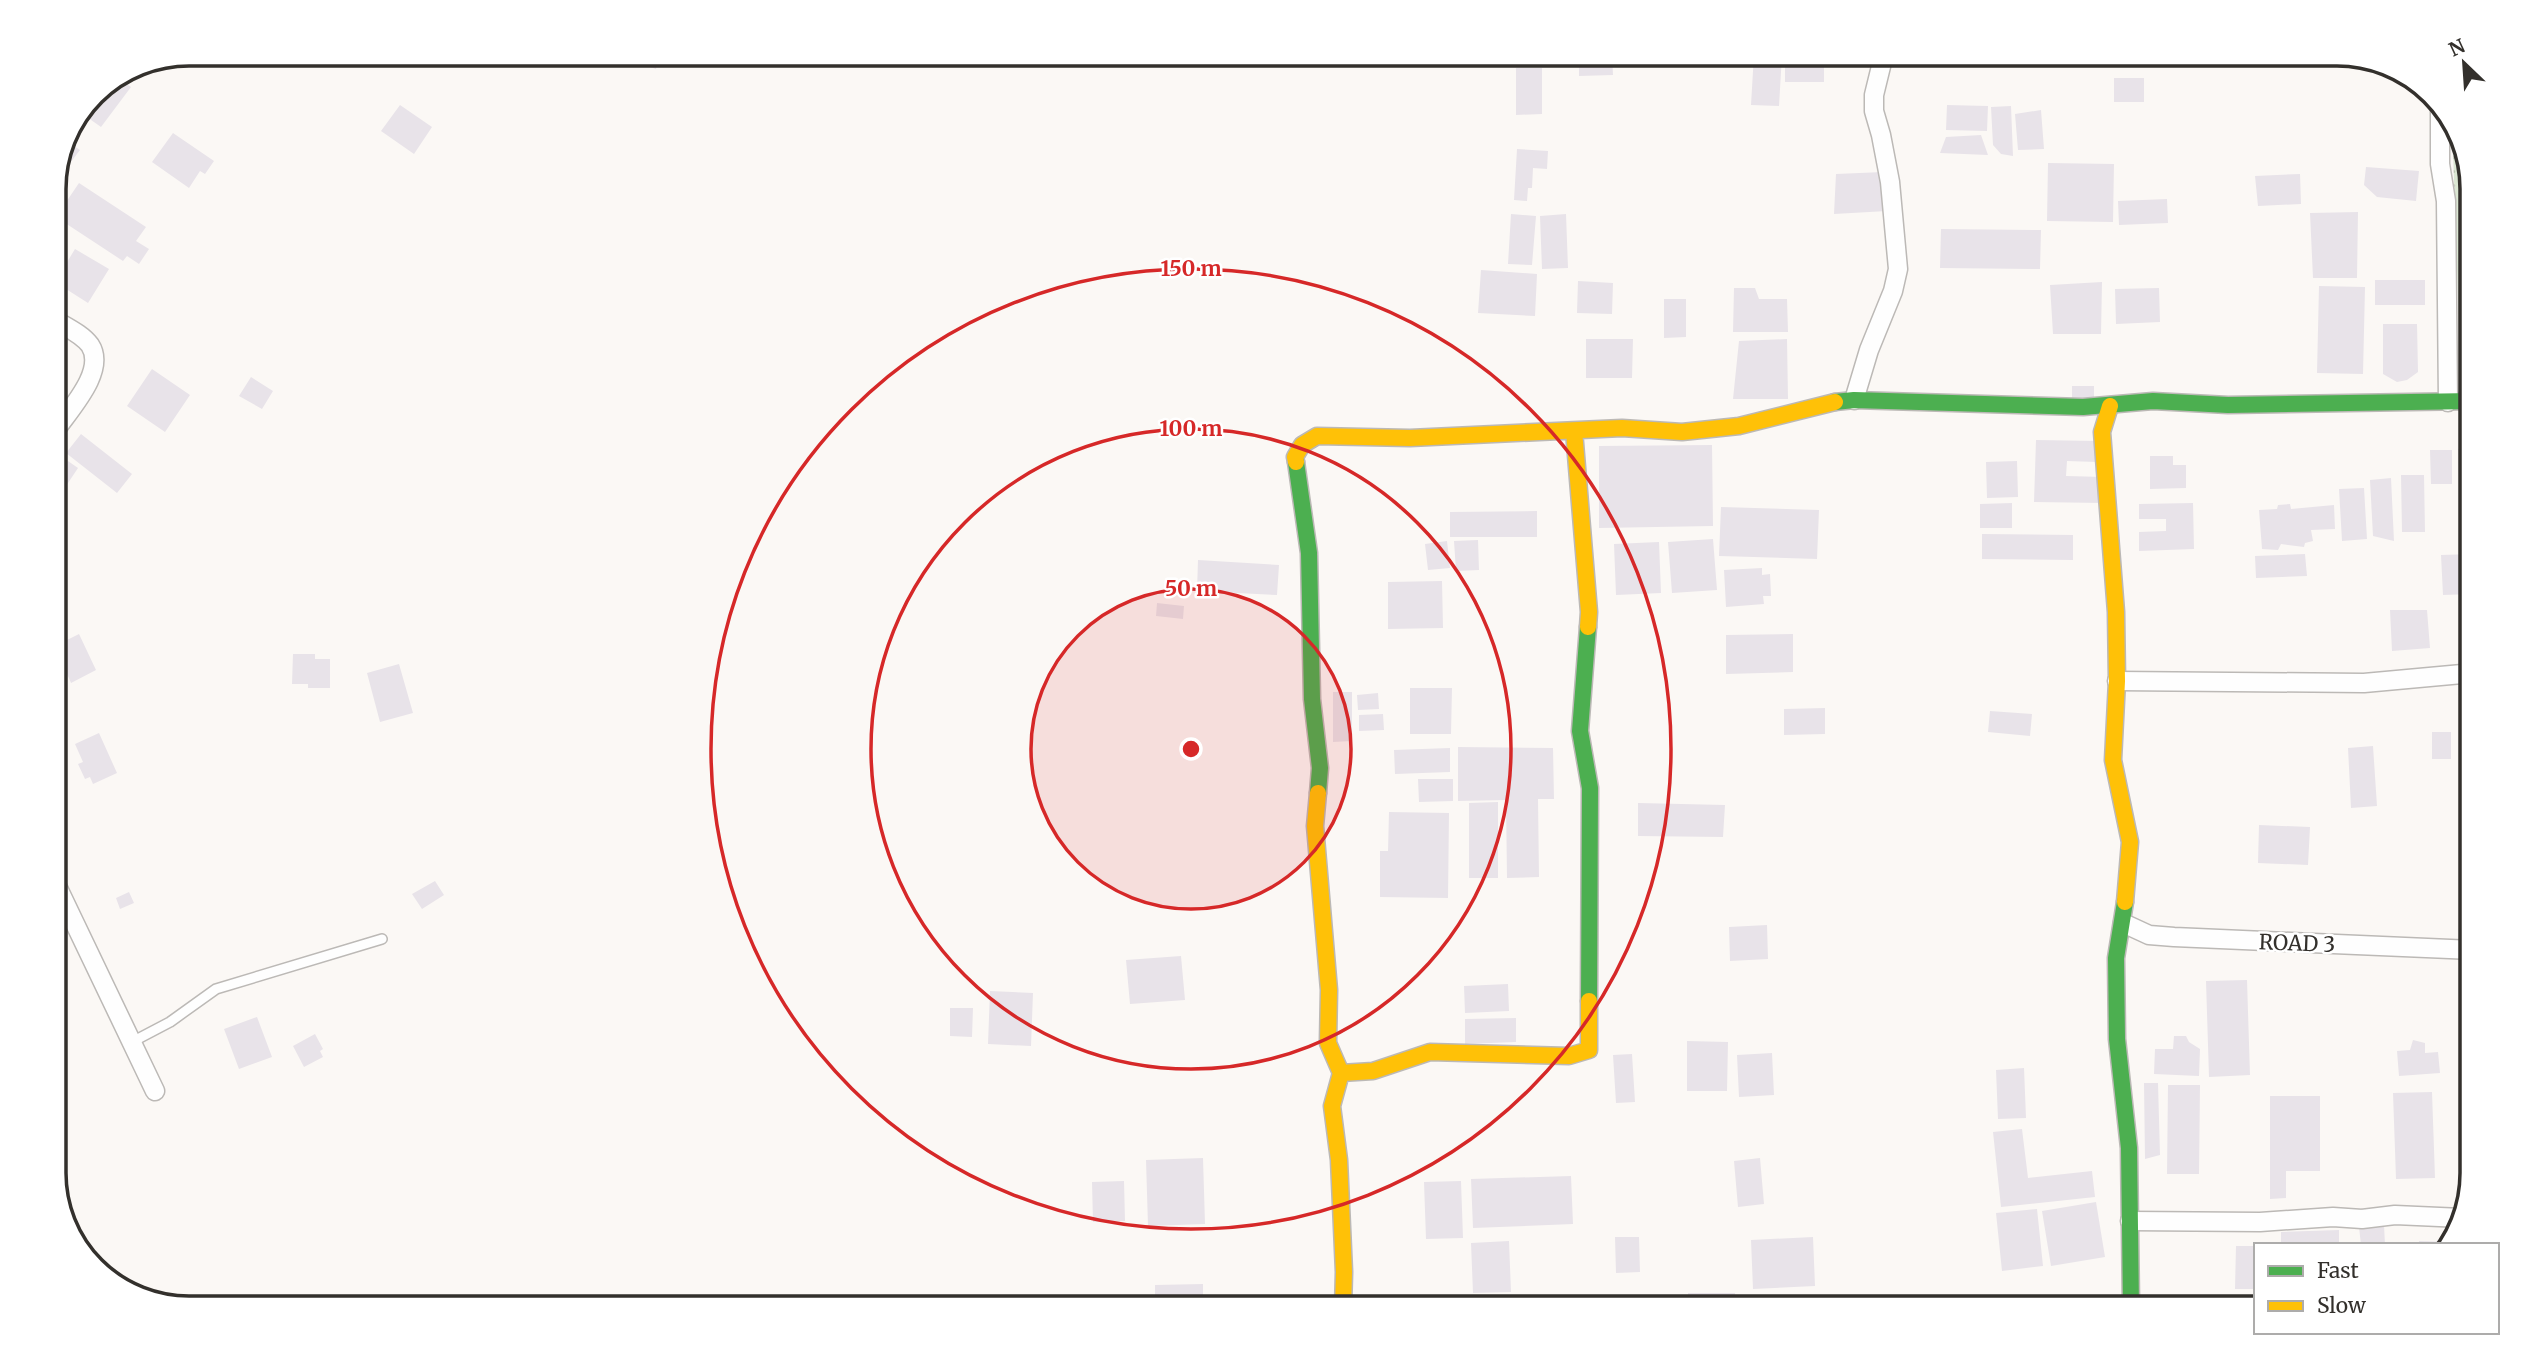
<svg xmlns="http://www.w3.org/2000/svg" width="2527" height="1362" viewBox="0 0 2527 1362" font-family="Merriweather,serif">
<defs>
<pattern id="grass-dots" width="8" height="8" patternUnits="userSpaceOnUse" patternTransform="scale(1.75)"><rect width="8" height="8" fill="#dbe7d3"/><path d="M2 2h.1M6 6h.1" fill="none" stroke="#bcc6b5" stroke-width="1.8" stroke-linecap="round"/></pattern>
</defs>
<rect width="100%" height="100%" fill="#fbf8f5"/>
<path fill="url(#grass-dots)" d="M2452 121 2472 181 2473 388H2461Z"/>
<path fill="#e8e3e9" d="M635 54H660L656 69 633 61Z
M1579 54H1612L1613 75 1579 76Z
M1754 54 1782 55 1779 106 1751 105Z
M1785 54H1824V82H1785Z
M1516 68H1542V114L1516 115Z
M118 78 131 87 101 127 84 115 94 94Z
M2114 78H2144V102H2114Z
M400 105 432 127 414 154 381 131Z
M1947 105 1988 106 1987 131 1946 130Z
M2011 106 2013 156 2001 154 1993 145 1991 107Z
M2041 110 2044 149 2018 150 2015 114Z
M173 133 214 161 205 174 200 171 189 188 152 162Z
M1981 135 1988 155 1940 153 1946 137Z
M71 144 80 150 67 167 63 163Z
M1517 149 1548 151 1547 169 1533 168 1532 188H1528L1527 201 1514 200Z
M2048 163 2114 164 2113 222 2047 221Z
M2366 167 2419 171 2416 201 2377 197 2364 185Z
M1883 172 1887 211 1834 214 1836 174Z
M2300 174 2301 204 2258 206 2255 176Z
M79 183 146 227 136 241 149 249 139 264 127 256 123 261 56 217Z
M2167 199 2168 223 2119 225 2118 201Z
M2358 212 2357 278H2313L2310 213Z
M1511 214 1536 216 1532 265 1508 264Z
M1566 214 1568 268 1542 269 1540 216Z
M1941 229 2041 230 2040 269 1940 268Z
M55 233 64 239 55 253Z
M75 249 109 269 88 303 55 282Z
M1481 270 1537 274 1535 316 1478 313Z
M2375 280H2425V305H2375Z
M1578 281 1613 283 1612 314 1577 313Z
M2102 282 2101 334H2053L2050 285Z
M2319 286 2365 287 2363 374 2317 373Z
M1734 288H1755L1759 299H1787L1788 332H1733Z
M2159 288 2160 322 2116 324 2115 289Z
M1664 299H1686V337L1664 338Z
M2383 324H2417L2418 372 2407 380 2397 382 2383 374Z
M1586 339H1633L1632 378H1586Z
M1787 339 1788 399H1733L1739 341Z
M152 369 190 395 165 432 127 406Z
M251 377 273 391 262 409 239 396Z
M2072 386H2094V403H2072Z
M81 434 132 474 117 493 66 453Z
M2036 440 2097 441V462L2067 461 2066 476 2104 477 2103 503 2034 502Z
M1712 445 1713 526 1599 528V446Z
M2473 448V503L2460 504 2458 449Z
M2430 450H2452V484H2431Z
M55 452 78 468 66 486 55 478Z
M2150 456H2173V465H2186V488L2150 489Z
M2017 461 2018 497 1987 498 1986 462Z
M2401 475H2424L2425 532H2402Z
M2391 478 2394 541 2373 536 2370 480Z
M2364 488 2367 539 2342 541 2339 489Z
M2012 503V528H1980V504Z
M2193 503 2194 549 2139 551V532L2166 531V519H2139V504Z
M2290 504 2291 509 2334 505 2335 529 2311 530 2313 541 2305 543 2304 547 2281 544 2278 550 2262 549 2259 510 2277 509 2278 505Z
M1721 507 1819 510 1817 559 1719 556Z
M1537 511V537H1450V512Z
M1982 534 2073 535V560L1982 559Z
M1713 539 1717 590 1672 593 1668 542Z
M1478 540 1479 570 1456 571 1454 541Z
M1447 541 1450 568 1428 570 1425 544Z
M1659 542 1661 593 1616 595 1614 544Z
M2305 554 2307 576 2256 578 2255 556Z
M2473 554V594L2443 595 2441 555Z
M1198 560 1279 565 1277 595 1197 591Z
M1762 568V575L1770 574 1771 596H1763L1764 604 1726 607 1724 570Z
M1442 581 1443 628 1388 629V582Z
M1157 603 1184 606 1183 619 1156 616Z
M2390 610H2427L2430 648 2392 651Z
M79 634 96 670 71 683 55 646Z
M1793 634V672L1726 674V635Z
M293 654H315V659H330V688H308V684H292Z
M399 664 413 713 380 722 367 673Z
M1410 688H1452L1451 734H1410Z
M1333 692H1352V741L1333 742Z
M1378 693 1379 709 1358 710 1357 695Z
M1825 708V734L1784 735V709Z
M1990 711 2032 714 2030 736 1988 732Z
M1383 714 1384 730 1359 731V715Z
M2432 732H2451V759H2432Z
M99 733 117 773 93 784 90 777 85 779 78 764 83 762 75 744Z
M2373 746 2377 806 2351 808 2348 748Z
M1458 747 1553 748 1554 799H1538L1539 877 1507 878 1506 800 1458 801Z
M1450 748V772L1395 774 1394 750Z
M2473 749V811H2467L2465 750Z
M1418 779H1453V801L1419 802Z
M1498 802V878H1469V803Z
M1638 803 1725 805 1723 837 1638 836Z
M1389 812 1449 813 1448 898 1380 897V851H1388Z
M2259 825 2310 827 2308 865 2258 863Z
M435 881 444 895 422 909 412 894Z
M129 892 134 903 120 909 116 898Z
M1767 925 1768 959 1730 961 1729 927Z
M1181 956 1185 1000 1130 1004 1126 960Z
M2247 980 2250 1075 2209 1077 2206 981Z
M1508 984 1509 1011 1465 1013 1464 986Z
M990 991 1033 993 1031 1046 988 1044Z
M950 1008H973L972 1037 950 1036Z
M257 1017 272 1057 239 1069 224 1029Z
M1516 1018V1042L1465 1044V1019Z
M315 1034 323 1049 320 1051 323 1057 304 1067 293 1046Z
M2174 1036H2186L2189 1042 2200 1049 2199 1076 2154 1074 2155 1049H2173Z
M2413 1040 2425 1043V1053L2438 1052 2440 1073 2399 1076 2397 1051 2410 1050Z
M1687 1041 1728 1042 1727 1091H1687Z
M1772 1053 1774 1095 1739 1097 1737 1055Z
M1632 1054 1635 1102 1616 1103 1613 1055Z
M2024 1068 2026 1118 1998 1119 1996 1070Z
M2144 1083H2158L2160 1155 2145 1159Z
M2168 1085H2200L2199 1174H2167Z
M2432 1092 2435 1178 2396 1179 2393 1093Z
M2270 1096H2320V1171H2286V1198L2270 1199Z
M2022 1129 2028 1178 2092 1171 2095 1197 2001 1207 1993 1132Z
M1203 1158 1205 1224 1148 1226 1146 1160Z
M1760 1158 1764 1204 1738 1207 1734 1161Z
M1571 1176 1573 1224 1473 1228 1471 1179Z
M1124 1181 1125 1221 1093 1222 1092 1182Z
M1461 1181 1463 1238 1426 1239 1424 1182Z
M2096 1202 2105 1257 2051 1266 2042 1211Z
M2037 1209 2043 1266 2002 1271 1996 1213Z
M2384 1225 2385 1245H2361L2359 1227Z
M2339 1230V1245H2281V1232Z
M1615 1237H1639L1640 1272 1616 1273Z
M1813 1237 1815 1286 1753 1289 1751 1240Z
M1509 1241 1511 1292 1473 1293 1471 1243Z
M2419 1241 2450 1242 2448 1245H2419Z
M2236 1246H2256V1289H2235Z
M1203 1284V1308H1155V1285Z
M1688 1293H1735V1308H1688Z
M2164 1300H2206L2205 1308H2164Z"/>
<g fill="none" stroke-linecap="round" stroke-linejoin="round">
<g stroke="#bcb9b6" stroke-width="12">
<path id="lane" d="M130 1043 170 1022 216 989 382 939"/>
</g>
<g stroke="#bcb9b6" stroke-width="21">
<path id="street" d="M2440 106V164L2446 201 2448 402
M55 320C66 327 82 334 90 345 107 371 69 410 55 431
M1854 400 1869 350 1893 291 1898 269 1890 182 1881 135 1874 111V95L1884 54
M2117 681 2364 683 2473 673
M55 882 155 1091
M2123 923 2149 935 2174 937 2473 950
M2130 1221 2260 1222 2333 1217 2362 1219 2395 1215 2462 1218"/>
</g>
<g stroke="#bcb9b6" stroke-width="19">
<path id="fast" d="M1835 402 1854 400 2083 407 2153 401 2228 405 2473 401
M1296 462 1309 553 1312 699 1320 768 1318 793
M1588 627 1580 731 1590 788 1589 1001
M2125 902 2116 958 2117 1039 2129 1148 2131 1308"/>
</g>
<g stroke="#bcb9b6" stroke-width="19">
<path id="slow" d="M2110 406 2102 432 2116 612 2117 681 2113 760 2130 842 2125 902
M1574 431 1589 612 1588 627
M1296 462 1295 457 1302 445 1317 436 1410 438 1622 428 1682 432 1739 426 1835 402
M1318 793 1315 826 1329 990 1328 1043 1341 1073 1332 1106 1339 1160 1344 1272 1343 1308
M1341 1073 1373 1071 1430 1052 1569 1056 1589 1050V1001"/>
</g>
<use href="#lane" stroke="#fefefe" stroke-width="9"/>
<use href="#street" stroke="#fefefe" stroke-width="18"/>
<use href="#fast" stroke="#4caf50" stroke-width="16"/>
<use href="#slow" stroke="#ffc107" stroke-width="16"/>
</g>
<circle cx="1191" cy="749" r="160" fill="#d62828" fill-opacity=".12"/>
<g fill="none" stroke="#d62828" stroke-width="3.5">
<circle cx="1191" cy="749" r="160"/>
<circle cx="1191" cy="749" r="320"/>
<circle cx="1191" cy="749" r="480"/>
</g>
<g text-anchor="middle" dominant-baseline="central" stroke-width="5" stroke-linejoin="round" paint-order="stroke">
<g font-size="21" fill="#33302c" stroke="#fff">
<text transform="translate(2297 943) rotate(2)">ROAD 3</text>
</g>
</g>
<path d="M0 0H2527V1362H0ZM189 66H2337A123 123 0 0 1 2460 189V1173A123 123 0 0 1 2337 1296H189A123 123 0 0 1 66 1173V189A123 123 0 0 1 189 66Z" fill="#fff" fill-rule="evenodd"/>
<path fill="none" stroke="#33302c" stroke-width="3.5" d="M189 66H2337A123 123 0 0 1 2460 189V1173A123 123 0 0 1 2337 1296H189A123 123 0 0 1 66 1173V189A123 123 0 0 1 189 66Z"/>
<circle cx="1191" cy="749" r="10" fill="#d62828" stroke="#fff" stroke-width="3.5"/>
<g font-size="21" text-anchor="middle" font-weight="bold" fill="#d62828" stroke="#fff" stroke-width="5" stroke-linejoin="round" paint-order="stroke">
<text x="1191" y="276">150 m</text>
<text x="1191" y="436">100 m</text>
<text x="1191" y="596">50 m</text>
</g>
<rect x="2254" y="1243" width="245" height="91" fill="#ffffff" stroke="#adacab" stroke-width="2"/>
<rect x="2268" y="1266" width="35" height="10" fill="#4caf50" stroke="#adacab" stroke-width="2"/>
<text x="2317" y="1278" font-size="21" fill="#33302c">Fast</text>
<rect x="2268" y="1301" width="35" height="10" fill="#ffc107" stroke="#adacab" stroke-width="2"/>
<text x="2317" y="1313" font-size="21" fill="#33302c">Slow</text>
<g transform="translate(2464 63) rotate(335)" stroke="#ffffff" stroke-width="5" paint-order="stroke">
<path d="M0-5L12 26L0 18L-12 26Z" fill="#33302c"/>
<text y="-10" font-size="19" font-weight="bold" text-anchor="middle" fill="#33302c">N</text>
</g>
</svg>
